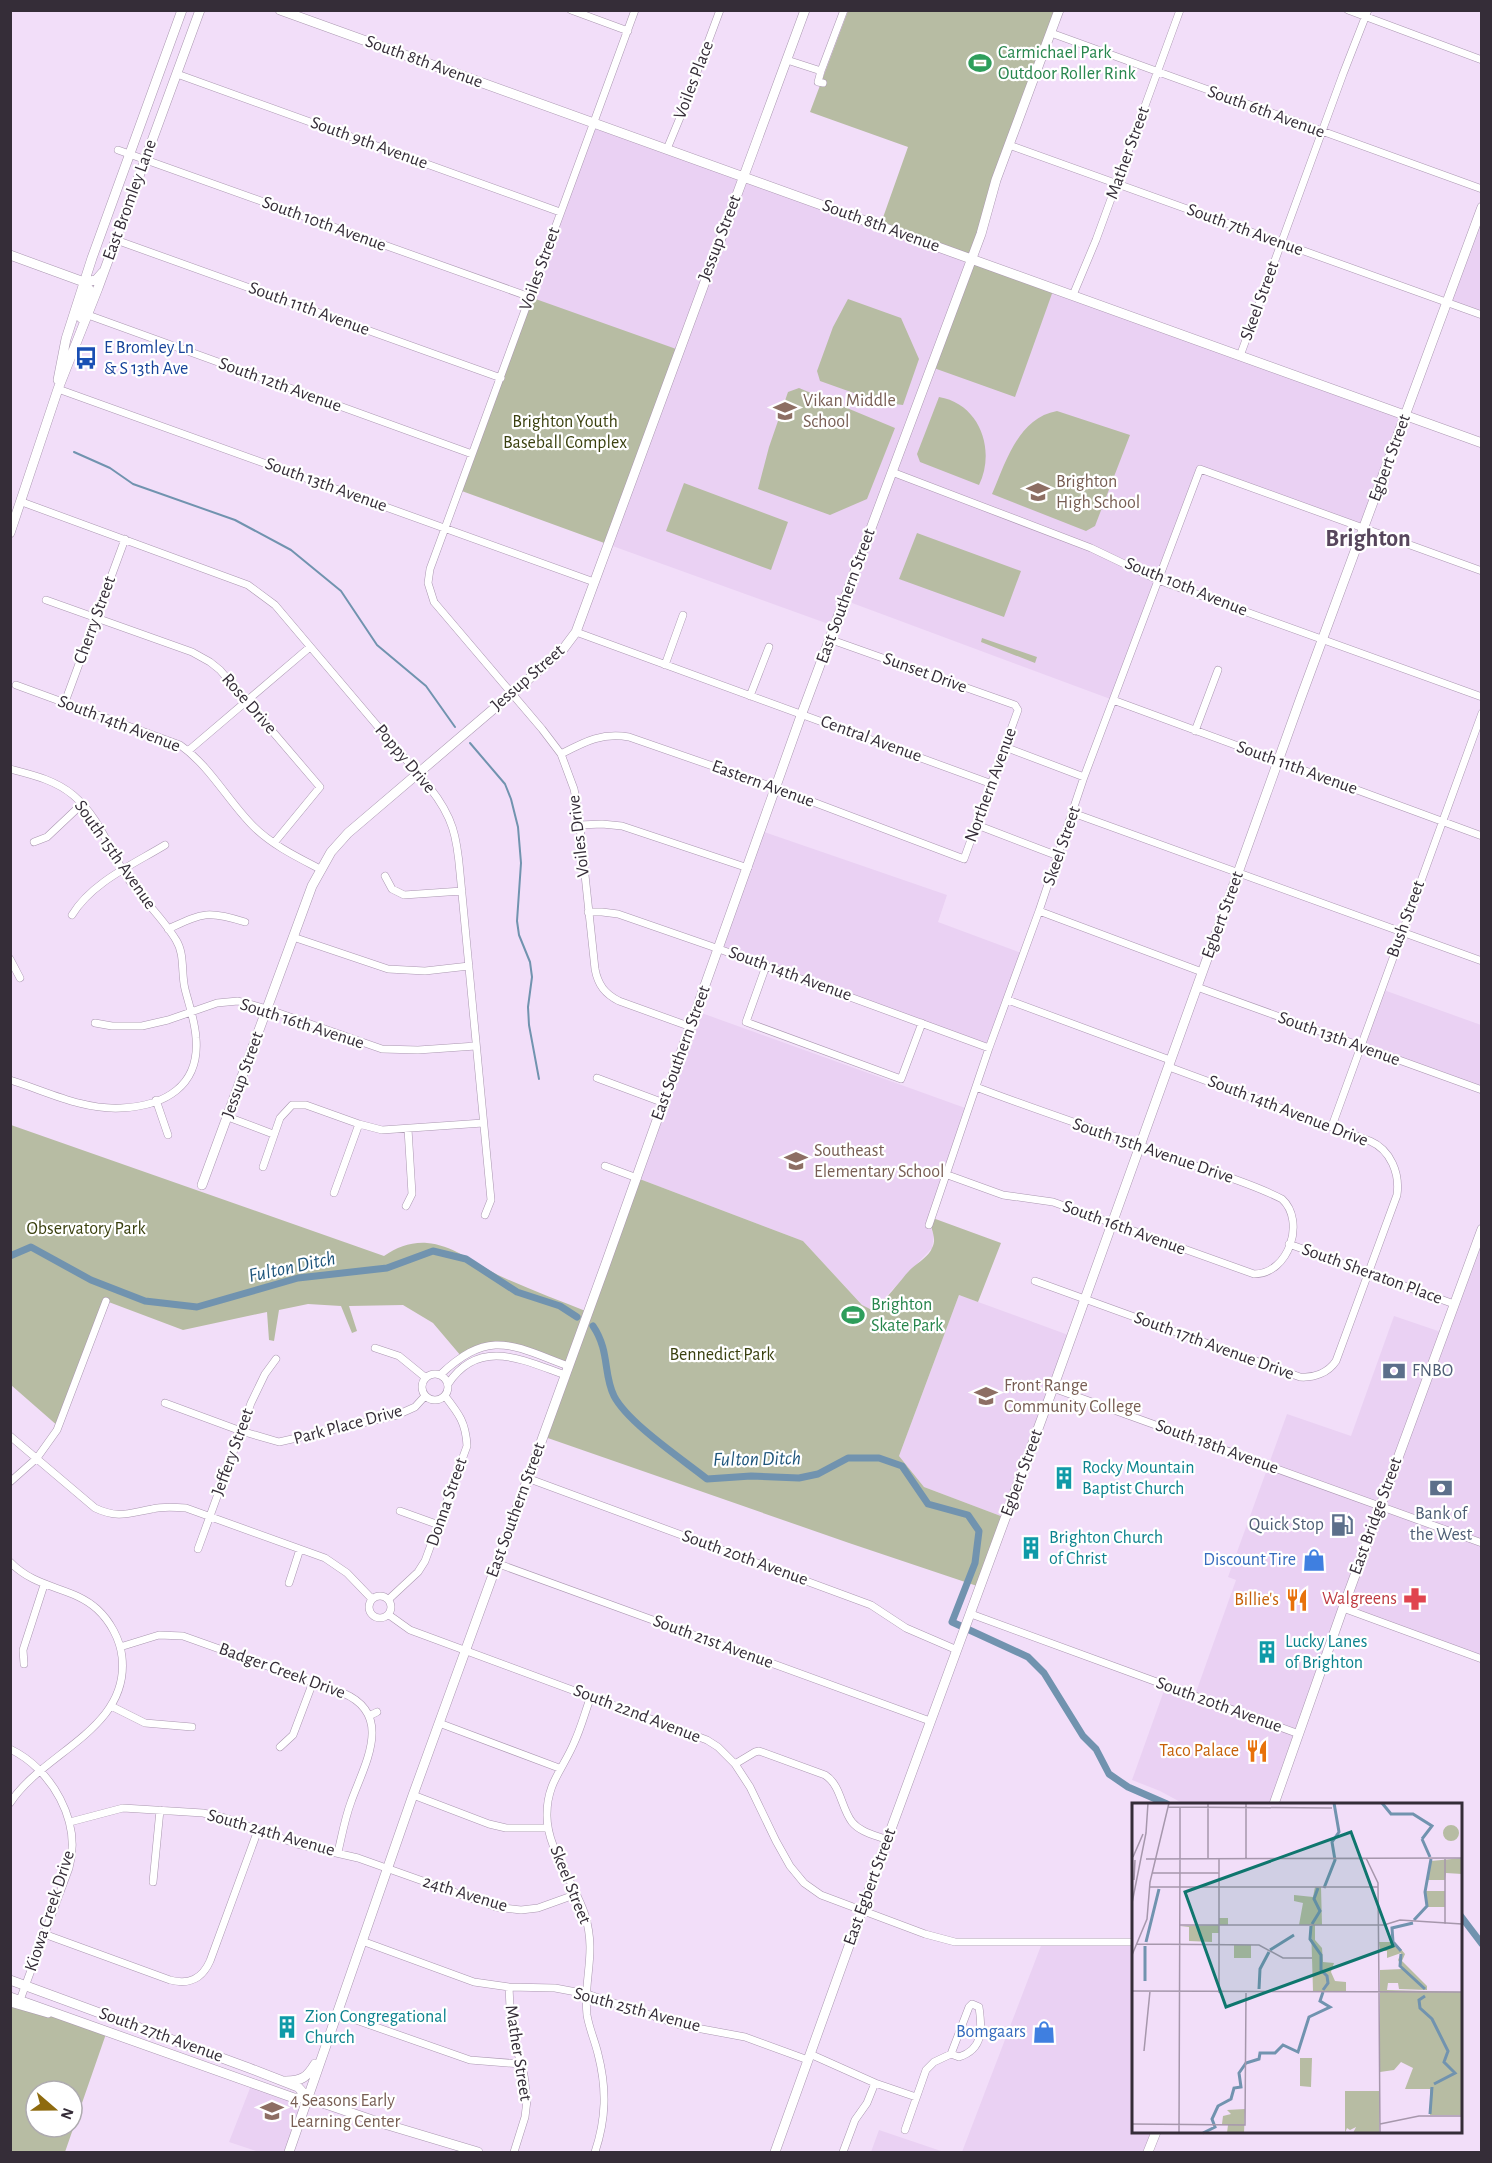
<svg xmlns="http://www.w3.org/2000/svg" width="1492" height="2163" viewBox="0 0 1492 2163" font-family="'Alegreya Sans',sans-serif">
<rect width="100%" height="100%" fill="#f2def9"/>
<path fill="#ead1f3" d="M592 122 1405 415 1364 527 1200 469 1113 700 844 600 834 626 607 544 530 297Z
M1481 207V315L1447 303Z
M761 831 947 895 938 922 1024 954 989 1048 719 949Z
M1381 989 1481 1025V1090L1360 1046Z
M696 1011 968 1109 929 1225 934 1235 932 1248 874 1309 865 1308 803 1241 637 1178Z
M1481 1229V1659L1343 1608 1274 1804H1184L1160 1791 1132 1780 1166 1685 1195 1695 1236 1580 1228 1577 1287 1414 1351 1436 1394 1316 1444 1333Z
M959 1295 1071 1336 1006 1518 924 1487 899 1456Z
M1042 1943H1133L1134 2132H1156L1148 2152H962Z
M252 2083 308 2098 289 2152H259L229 2142Z
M879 2130 944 2152H871Z"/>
<path fill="#b7bca3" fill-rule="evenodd" d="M848 11H1058L972 259 1054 288 1015 397 931 367 972 259 880 226 908 147 810 112Z
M530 297 679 350 607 544 459 490Z
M848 299 901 318 919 359 903 405 879 402 820 381 817 371 833 327Z
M799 388 895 428 867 499 830 515 758 489 769 447 788 392Z
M939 397C980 404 996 450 979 485L920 462 917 454Z
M1057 411 1130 435 1095 526 1086 531 992 494C1006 462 1018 418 1057 411Z
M684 483 788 522 771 570 666 531Z
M917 533 1021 571 1004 617 899 579Z
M982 638 1037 657 1035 663 981 642Z
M11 1125 384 1256C398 1247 410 1242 427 1243 453 1245 476 1264 498 1275 528 1289 558 1300 588 1312L637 1178 803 1241 862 1305 870 1309C883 1307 901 1278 912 1268 919 1262 929 1256 932 1248 938 1237 929 1228 930 1217L1001 1243 978 1302 959 1295 899 1456 924 1487 1006 1518 980 1587 849 1543 542 1436 568 1366 503 1345 461 1356 433 1323 403 1305 349 1306 357 1331 352 1333 341 1306 308 1304 279 1310 274 1341 269 1340 267 1312 183 1330 106 1301 59 1427 11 1385Z
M10 2003 107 2031 65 2152H11ZM36 2091H72V2127H36Z"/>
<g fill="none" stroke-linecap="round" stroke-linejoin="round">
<path stroke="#7193af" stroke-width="2" d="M74 452 110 468 133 484 235 520 291 550 341 591 377 645 426 686 455 727
M470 743 505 784 511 799 518 827 521 863 517 921 519 935 530 962 532 977 528 1007 529 1025 539 1079"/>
<path stroke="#7193af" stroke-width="7" d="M10 1256 31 1247 91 1280 145 1301 197 1307 298 1278 387 1268 433 1251 466 1259 517 1292 560 1306 577 1317
M593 1326C610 1351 603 1374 614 1396 628 1423 682 1459 707 1479L751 1476 799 1478 818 1474 848 1458H879L902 1466 928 1504 968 1515 979 1531 975 1563 952 1622 1028 1657 1044 1673 1083 1736 1096 1749 1109 1774 1128 1787 1167 1804
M1460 1915 1482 1944"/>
<g stroke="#aa97b0" stroke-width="8">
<path id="street" d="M571 10 628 31
M635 10 430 569 428 583 434 602 542 729 561 754 574 789 578 809 595 969C598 985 605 994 619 1001L691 1027
M1348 10 1482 60
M1051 33 1482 189
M787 60 821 71 818 82 823 83
M821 71 844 10
M177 74 560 212
M1009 145 1482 315
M667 149 679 120 720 10
M118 150 530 297
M116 240 501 378
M1073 295 1096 240 1180 10
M88 315 472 454
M1240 356 1343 74 1368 10
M58 389 594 582
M892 472 1091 548 1158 580 1482 697
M22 502 248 585 275 605 430 788C453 817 457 837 460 873L491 1200 485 1215
M46 600 192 652 210 662 220 670 320 787 274 843
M576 632 992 784
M665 665 683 615
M16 685 180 745C210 766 228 801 253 826 272 845 297 857 320 869
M750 696 769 647
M1113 700 1482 836
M65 702 125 539
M1195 731 1218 670
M1005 747 1084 777
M188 751 310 647
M561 754C584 742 602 732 629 737L776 788 964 859 1018 710 1015 705 829 639
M10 769C33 775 55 780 73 795 97 815 108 845 123 871 138 896 161 915 176 940 185 954 181 973 185 989 189 1005 195 1021 196 1038 200 1086 165 1106 121 1108 82 1110 46 1091 10 1080
M1073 813 1482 961
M580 825 602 824 622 826 748 868
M977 825 1058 856
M34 842 47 837 82 804
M385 876 392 889 404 895 462 891
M1039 911 1202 972
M588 912H602L618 914 719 949 989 1048
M72 915C92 882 134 864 165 845
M168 929C203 913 207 910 245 922
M293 937 388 969 425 971 469 966
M10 959 20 978
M766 966 746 1022 901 1079 922 1023
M1197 987 1482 1090
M1008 1000 1170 1060
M95 1023 112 1026H142L168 1020 217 1003 238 1001 267 1009 382 1049 418 1050 476 1046
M597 1078 664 1103
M156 1100 168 1135
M228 1117 273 1134
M1332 1126 1482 713
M605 1166 637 1178
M263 1167 280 1118 292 1105H306L359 1124 382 1130 483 1123
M945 1174 1003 1195 1053 1202 1254 1274C1289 1274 1306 1221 1282 1199 1255 1185 1225 1176 1196 1166 1123 1138 1049 1115 976 1087
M334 1193 359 1124
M406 1206 412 1194 408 1129
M929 1225 989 1048 1039 911 1084 777 1200 469 1482 571
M1289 1244 1454 1304
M1035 1281 1300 1377C1314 1378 1328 1373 1336 1361L1397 1195C1400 1174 1391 1150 1370 1141L1169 1067
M375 1348 399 1356 426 1378
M422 1387a13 13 0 1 1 26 0a13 13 0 1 1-26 0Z
M440 1375C489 1328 512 1345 568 1366
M448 1384C479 1337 523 1360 565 1375
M1053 1388 1482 1543
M165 1403 241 1431 279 1442 397 1415 415 1407 425 1396
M10 1436 95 1508C118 1519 129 1513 152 1509 163 1506 175 1507 186 1508L325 1558 347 1573 372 1599
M527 1478 871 1605 906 1628 957 1650
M10 1482 37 1458 57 1430 106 1301
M400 1511 439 1525
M198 1549 251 1403 265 1374 276 1359
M10 1562C37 1590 72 1586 97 1609 110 1621 120 1639 122 1657 130 1729 43 1752 10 1803
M496 1563 930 1721
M289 1583 300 1549
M369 1607a11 11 0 1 1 22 0a11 11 0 1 1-22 0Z
M389 1599 418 1572 425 1561 467 1446C466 1423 459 1414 445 1396
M1343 1608 1482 1659
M971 1614 1299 1734
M389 1615 410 1630 707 1740 718 1747 735 1764 750 1787 776 1841 790 1866 804 1883 821 1895 925 1934 955 1942H1134
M120 1647 159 1635 183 1636 343 1693C395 1715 364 1765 351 1802 345 1818 342 1835 338 1852
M24 1664 23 1650 44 1585
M591 1696C585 1712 581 1728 574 1743 563 1769 547 1783 547 1814 546 1848 575 1883 585 1915 597 1954 583 1979 587 2015 589 2028 595 2041 598 2054 607 2089 606 2119 595 2152
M111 1706 145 1723 192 1727
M369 1716 377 1712
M439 1723 559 1768
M280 1747 293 1735 313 1682
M10 1749C52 1769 82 1822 69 1868L20 2000
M735 1764 755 1752 759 1751 825 1775C841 1785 841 1808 852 1822 860 1832 875 1835 887 1840
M413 1795 489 1824 506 1828H548
M70 1822 123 1808 203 1813 225 1818 297 1844 358 1858 496 1907 521 1910 538 1908 577 1894
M153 1882 160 1810
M44 1934 170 1980C189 1985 202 1979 210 1961L258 1830
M362 1941 474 1982 509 1987 555 1988 587 1994 680 2025 745 2037 808 2060
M509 1987 511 2028 524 2075 527 2100 525 2117 514 2152
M10 2003 48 2014
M336 2013 470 2060 521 2064
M810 2054 875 2083 916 2097
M905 2130 926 2070 934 2062 951 2054 969 2007 972 2004 979 2007C982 2028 984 2049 959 2057L951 2054
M843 2152 855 2120 867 2103 875 2083"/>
</g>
<g stroke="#aa97b0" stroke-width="10">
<path id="secondary" d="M280 10 1482 443
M10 255 84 282 96 280 103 272
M81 318 89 289 84 282
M58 380 66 339 92 258 182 10
M10 533 58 389 98 288 200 10
M202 1185 312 886 331 852 348 833 551 660 564 648 576 632 805 10
M1274 1804 1343 1608 1482 1229
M10 1980 249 2068 298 2087 308 2098
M10 1997 294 2098H308L381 2123 478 2152
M286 2081C302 2081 307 2077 315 2064
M289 2152 413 1795 605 1266 802 713 981 234 996 180 1059 10
M775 2152 887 1840 1053 1388 1300 700 1482 207
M1148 2152 1156 2132"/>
</g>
<use href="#street" stroke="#fff" stroke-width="7"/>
<use href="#secondary" stroke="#fff" stroke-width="9"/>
</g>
<defs>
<g id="stadium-bare" transform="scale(1.8)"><path d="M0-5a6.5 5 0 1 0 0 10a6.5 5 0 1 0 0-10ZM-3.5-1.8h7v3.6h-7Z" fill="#2e9e5b" stroke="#fff" stroke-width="2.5" paint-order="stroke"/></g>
<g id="bus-bare" transform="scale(1.8)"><path d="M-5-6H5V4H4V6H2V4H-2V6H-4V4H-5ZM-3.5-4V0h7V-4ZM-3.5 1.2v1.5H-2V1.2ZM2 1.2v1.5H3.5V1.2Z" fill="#1a4fb4" stroke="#fff" stroke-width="2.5" paint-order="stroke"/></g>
<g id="school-bare" transform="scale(1.8)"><path d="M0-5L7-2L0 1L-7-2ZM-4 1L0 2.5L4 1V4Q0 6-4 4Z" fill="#8d6e63" stroke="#fff" stroke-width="2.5" paint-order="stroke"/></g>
<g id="bank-bare" transform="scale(1.8)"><path d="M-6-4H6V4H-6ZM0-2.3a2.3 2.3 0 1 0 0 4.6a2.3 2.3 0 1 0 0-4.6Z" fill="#5c6f8a" stroke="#fff" stroke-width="2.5" paint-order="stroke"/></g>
<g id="university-bare" transform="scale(1.8)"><path d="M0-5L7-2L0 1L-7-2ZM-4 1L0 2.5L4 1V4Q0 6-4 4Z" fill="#8d6e63" stroke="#fff" stroke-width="2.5" paint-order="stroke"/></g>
<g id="building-bare" transform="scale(1.8)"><path d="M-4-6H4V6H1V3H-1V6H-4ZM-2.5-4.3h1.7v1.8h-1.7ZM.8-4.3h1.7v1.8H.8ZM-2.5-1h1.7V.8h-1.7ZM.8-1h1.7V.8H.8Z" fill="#0f9aa8" stroke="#fff" stroke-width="2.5" paint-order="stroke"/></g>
<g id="fuel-bare" transform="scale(1.8)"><path d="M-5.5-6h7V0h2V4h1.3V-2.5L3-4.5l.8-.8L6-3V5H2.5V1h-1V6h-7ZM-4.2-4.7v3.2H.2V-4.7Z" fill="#5c6f8a" stroke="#fff" stroke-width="2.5" paint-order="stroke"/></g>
<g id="shop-bare" transform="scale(1.8)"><path d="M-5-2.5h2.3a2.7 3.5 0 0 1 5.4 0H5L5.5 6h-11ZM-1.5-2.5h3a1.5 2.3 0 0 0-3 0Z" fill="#3f7fe0" stroke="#fff" stroke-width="2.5" paint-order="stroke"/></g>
<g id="pharmacy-bare" transform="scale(1.8)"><path d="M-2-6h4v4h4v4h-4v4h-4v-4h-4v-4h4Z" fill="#e0444e" stroke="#fff" stroke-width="2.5" paint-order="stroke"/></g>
<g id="restaurant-bare" transform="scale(1.8)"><path d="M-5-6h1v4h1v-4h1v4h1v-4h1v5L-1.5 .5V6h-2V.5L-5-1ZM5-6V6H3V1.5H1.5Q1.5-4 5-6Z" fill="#e8710a" stroke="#fff" stroke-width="2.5" paint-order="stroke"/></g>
</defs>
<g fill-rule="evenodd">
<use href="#stadium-bare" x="980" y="63"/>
<use href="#bus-bare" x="86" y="358"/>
<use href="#school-bare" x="785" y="411"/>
<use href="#school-bare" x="1038" y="492"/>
<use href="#school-bare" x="796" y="1161"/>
<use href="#stadium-bare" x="853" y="1315"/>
<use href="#bank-bare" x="1394" y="1371"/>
<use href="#university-bare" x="986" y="1396"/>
<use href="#building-bare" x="1064" y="1478"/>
<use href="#bank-bare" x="1441" y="1488"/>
<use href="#fuel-bare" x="1342" y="1525"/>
<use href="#building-bare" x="1031" y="1548"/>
<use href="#shop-bare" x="1314" y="1560"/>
<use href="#pharmacy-bare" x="1415" y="1599"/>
<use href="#restaurant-bare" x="1297" y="1600"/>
<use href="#building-bare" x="1267" y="1652"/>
<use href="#restaurant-bare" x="1257" y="1751"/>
<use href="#building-bare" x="287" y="2027"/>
<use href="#shop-bare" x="1044" y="2032"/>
<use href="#school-bare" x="272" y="2111"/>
</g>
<g text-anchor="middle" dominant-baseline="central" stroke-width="4.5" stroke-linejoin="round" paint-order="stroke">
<g font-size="18" fill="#27864d" stroke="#fff" text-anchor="start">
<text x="998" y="53">Carmichael Park<tspan x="998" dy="21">Outdoor Roller Rink</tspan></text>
<text x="871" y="1305">Brighton<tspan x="871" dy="21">Skate Park</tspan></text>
</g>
<g font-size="18" fill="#352d38" stroke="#fff">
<text transform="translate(424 62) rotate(20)">South 8th Avenue</text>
<text transform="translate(694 80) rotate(-69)">Voiles Place</text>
<text transform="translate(1266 112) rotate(20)">South 6th Avenue</text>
<text transform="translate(369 143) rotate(20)">South 9th Avenue</text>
<text transform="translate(1128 153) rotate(-70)">Mather Street</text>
<text transform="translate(130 200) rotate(-70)">East Bromley Lane</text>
<text transform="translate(324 224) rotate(20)">South 10th Avenue</text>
<text transform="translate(881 226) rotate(20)">South 8th Avenue</text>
<text transform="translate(1245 230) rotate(20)">South 7th Avenue</text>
<text transform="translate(720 238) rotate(-69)">Jessup Street</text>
<text transform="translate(540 269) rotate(-70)">Voiles Street</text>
<text transform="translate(1260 301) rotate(-70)">Skeel Street</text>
<text transform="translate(309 309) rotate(20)">South 11th Avenue</text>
<text transform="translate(280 385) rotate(20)">South 12th Avenue</text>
<text transform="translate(1390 458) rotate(-70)">Egbert Street</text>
<text transform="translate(326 485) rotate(20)">South 13th Avenue</text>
<text transform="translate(1186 587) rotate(22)">South 10th Avenue</text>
<text transform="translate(846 596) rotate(-70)">East Southern Street</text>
<text transform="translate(95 620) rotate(-70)">Cherry Street</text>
<text transform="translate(925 673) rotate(20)">Sunset Drive</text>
<text transform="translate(528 678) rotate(-41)">Jessup Street</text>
<text transform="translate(249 704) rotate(49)">Rose Drive</text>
<text transform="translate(119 724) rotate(21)">South 14th Avenue</text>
<text transform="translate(871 739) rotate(20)">Central Avenue</text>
<text transform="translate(405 759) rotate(50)">Poppy Drive</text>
<text transform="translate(1297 768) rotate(20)">South 11th Avenue</text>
<text transform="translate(763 784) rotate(20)">Eastern Avenue</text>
<text transform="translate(991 785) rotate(-70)">Northern Avenue</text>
<text transform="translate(579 836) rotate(-97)">Voiles Drive</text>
<text transform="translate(1062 846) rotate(-71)">Skeel Street</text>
<text transform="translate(115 855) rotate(55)">South 15th Avenue</text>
<text transform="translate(1223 915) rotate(-70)">Egbert Street</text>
<text transform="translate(1406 919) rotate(-70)">Bush Street</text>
<text transform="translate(790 974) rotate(20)">South 14th Avenue</text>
<text transform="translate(302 1024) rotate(18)">South 16th Avenue</text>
<text transform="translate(1339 1039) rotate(20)">South 13th Avenue</text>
<text transform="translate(681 1053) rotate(-70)">East Southern Street</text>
<text transform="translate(243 1075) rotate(-70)">Jessup Street</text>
<text transform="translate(1288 1111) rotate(21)">South 14th Avenue Drive</text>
<text transform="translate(1153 1151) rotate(19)">South 15th Avenue Drive</text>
<text transform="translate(1124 1228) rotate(20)">South 16th Avenue</text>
<text transform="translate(1372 1274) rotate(20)">South Sheraton Place</text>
<text transform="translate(1214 1346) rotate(20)">South 17th Avenue Drive</text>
<text transform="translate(348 1425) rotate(-15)">Park Place Drive</text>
<text transform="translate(1217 1447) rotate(20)">South 18th Avenue</text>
<text transform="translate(233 1452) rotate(-70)">Jeffery Street</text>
<text transform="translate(1022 1473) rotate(-70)">Egbert Street</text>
<text transform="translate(447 1502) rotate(-71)">Donna Street</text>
<text transform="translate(516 1510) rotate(-70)">East Southern Street</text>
<text transform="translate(1376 1516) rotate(-70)">East Bridge Street</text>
<text transform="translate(745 1558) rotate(20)">South 20th Avenue</text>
<text transform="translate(713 1642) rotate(20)">South 21st Avenue</text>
<text transform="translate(282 1671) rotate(20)">Badger Creek Drive</text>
<text transform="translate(1219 1705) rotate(20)">South 20th Avenue</text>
<text transform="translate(637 1714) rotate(21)">South 22nd Avenue</text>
<text transform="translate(271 1833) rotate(16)">South 24th Avenue</text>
<text transform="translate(570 1885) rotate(68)">Skeel Street</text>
<text transform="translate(870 1887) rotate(-70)">East Egbert Street</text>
<text transform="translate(465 1894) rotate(17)">24th Avenue</text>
<text transform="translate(50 1911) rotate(-72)">Kiowa Creek Drive</text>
<text transform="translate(637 2010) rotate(15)">South 25th Avenue</text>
<text transform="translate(161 2035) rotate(20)">South 27th Avenue</text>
<text transform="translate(518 2053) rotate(81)">Mather Street</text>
</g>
<g font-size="18" fill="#164399" stroke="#fff" text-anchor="start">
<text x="104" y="348">E Bromley Ln<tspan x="104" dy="21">&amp; S 13th Ave</tspan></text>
</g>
<g font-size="18" fill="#785e54" stroke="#fff" text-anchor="start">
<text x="803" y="401">Vikan Middle<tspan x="803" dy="21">School</tspan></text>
<text x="1056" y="482">Brighton<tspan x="1056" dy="21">High School</tspan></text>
<text x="814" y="1151">Southeast<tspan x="814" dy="21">Elementary School</tspan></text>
<text x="1004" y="1386">Front Range<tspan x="1004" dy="21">Community College</tspan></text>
<text x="290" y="2101">4 Seasons Early<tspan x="290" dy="21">Learning Center</tspan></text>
</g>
<g font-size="18" fill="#3a400f" stroke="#fff">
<text x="565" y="422">Brighton Youth<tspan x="565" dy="21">Baseball Complex</tspan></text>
<text x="86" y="1229">Observatory Park</text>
<text x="722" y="1355">Bennedict Park</text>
</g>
<g font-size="18" fill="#4e5e75" stroke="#fff" text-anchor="start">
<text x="1412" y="1371">FNBO</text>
<text x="1441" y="1514" text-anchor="middle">Bank of<tspan x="1441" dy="21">the West</tspan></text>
<text x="1324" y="1525" text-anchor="end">Quick Stop</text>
</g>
<g font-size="18" fill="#0d838f" stroke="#fff" text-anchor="start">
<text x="1082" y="1468">Rocky Mountain<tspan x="1082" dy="21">Baptist Church</tspan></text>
<text x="1049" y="1538">Brighton Church<tspan x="1049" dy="21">of Christ</tspan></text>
<text x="1285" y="1642">Lucky Lanes<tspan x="1285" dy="21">of Brighton</tspan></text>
<text x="305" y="2017">Zion Congregational<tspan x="305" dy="21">Church</tspan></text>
</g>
<g font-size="18" fill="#366cbe" stroke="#fff" text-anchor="end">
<text x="1296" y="1560">Discount Tire</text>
<text x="1026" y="2032">Bomgaars</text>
</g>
<g font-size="18" fill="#be3a42" stroke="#fff" text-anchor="end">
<text x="1397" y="1599">Walgreens</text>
</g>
<g font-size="18" fill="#c56008" stroke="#fff" text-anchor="end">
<text x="1279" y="1600">Billie's</text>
<text x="1239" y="1751">Taco Palace</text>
</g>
<g font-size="20" font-style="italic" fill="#1d547b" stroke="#fff">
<text transform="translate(292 1267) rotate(-12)">Fulton Ditch</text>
<text transform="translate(757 1459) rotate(-1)">Fulton Ditch</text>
</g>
<g font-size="24" font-weight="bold" fill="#57465c" stroke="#fff">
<text x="1368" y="539">Brighton</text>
</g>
</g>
<g transform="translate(1132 1803)">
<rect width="330" height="330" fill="#f2def9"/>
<path d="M311 30a8 8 0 1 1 16 0a8 8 0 1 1-16 0ZM330 55V71L314 70 313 77H295L299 58ZM183 84H189L190 122H183V137L190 145 191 159 202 160 199 169 203 178 214 179V188H181L179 122H167L171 100 162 98V92L181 94ZM293 88H313V104H294ZM87 115H96V122H87V130H80V139L57 138V124L48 123 87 122ZM247 139H263L273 151 270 158 295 183V187L267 186 266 180H256L255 187 330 189V312H298V286H273L281 265 269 259 262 267 248 269V167L271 166 266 157 269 150 255 155V148H248ZM102 142H119V155H102ZM168 255H180L179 284 168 283ZM213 288H248L247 330H221L224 324 218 327 215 325 213 330ZM113 306 112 330H95L96 322 90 321 91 313 99 311 95 307Z" fill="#b7bca3"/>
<path fill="none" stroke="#7193af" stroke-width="3" d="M250 0 259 11H281L300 23 290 36M290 36 298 54M192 85 203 57 200 39 207 29 202 0M282 117 295 103 293 89 299 56M180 121 188 108 182 96 186 85M179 123 178 136 189 152V167L195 173 196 180 191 187M14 139 27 86M138 147 162 132M269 148 261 139 260 125 281 120M269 151 268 163 293 186M13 178V143M127 186 128 166 137 149M293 193 287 197 288 205 300 216 316 248 312 259 323 270 302 281M298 311 300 284M71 330 83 324 80 316 86 303 99 296 102 285 109 284 107 270 114 260 127 256 128 250H143L151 242 166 249 177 214 198 204 188 198 191 189"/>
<path fill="none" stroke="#a697ac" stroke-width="1.5" d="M36 4 200 5M48 5V55M1 54 11 31M234 55 246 80 247 188M313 55V121M14 56 330 55M76 56V0M87 56V190M114 56V0M20 70H87M2 77 3 57M18 84H246M0 100 14 30 16 0M48 122H252L268 117 330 121M5 141 127 142 151 155H180M0 152 15 116 18 79 37 0M0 188 330 189M247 189 248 330M12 248 18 188M0 321 113 322 114 190M248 321 287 313H330M47 330 48 55"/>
<path fill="#0f766e" fill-opacity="0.15" stroke="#0f766e" stroke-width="3" d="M219 29 261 143 94 204 53 89Z"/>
<rect width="330" height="330" fill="none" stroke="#352d38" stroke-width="3"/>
</g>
<rect width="1492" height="2163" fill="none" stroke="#352d38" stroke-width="24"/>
<g transform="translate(54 2109) rotate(110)"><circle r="28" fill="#ffffff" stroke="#aeabaf" stroke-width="1.5"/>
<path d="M0-4.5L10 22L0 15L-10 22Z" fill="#8e6a0e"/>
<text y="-9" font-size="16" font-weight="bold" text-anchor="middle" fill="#352d38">N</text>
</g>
</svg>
